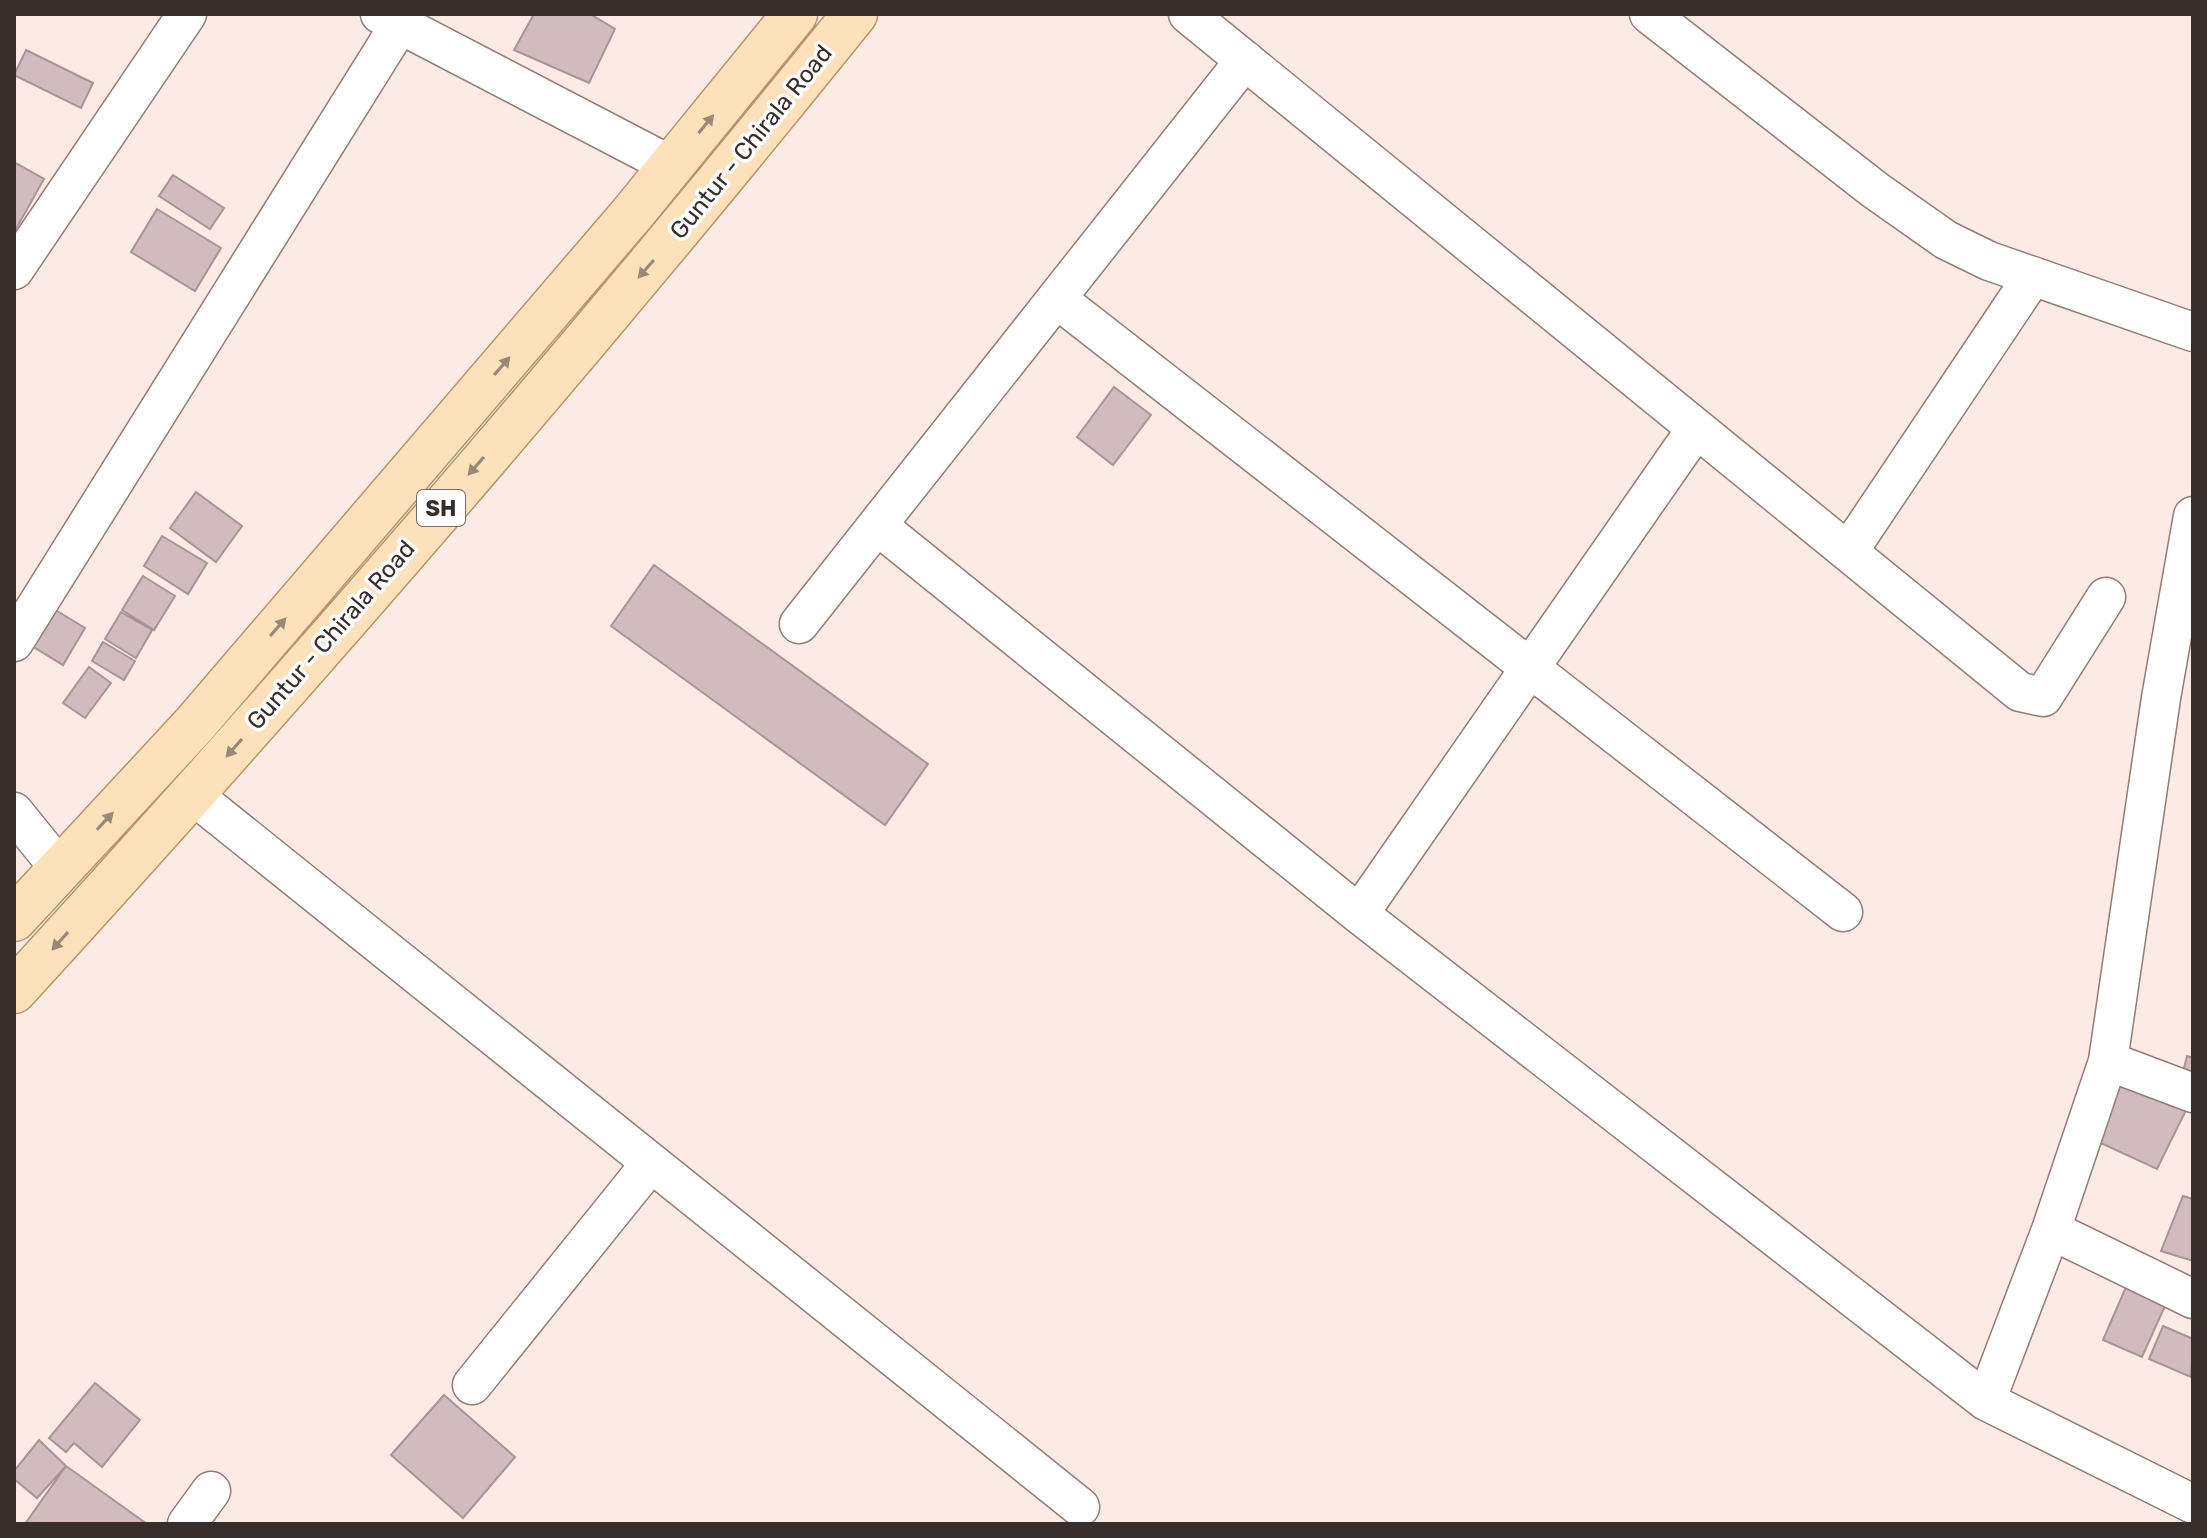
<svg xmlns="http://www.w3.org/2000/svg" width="2207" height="1538" viewBox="0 0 2207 1538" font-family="Rubik,sans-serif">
<rect width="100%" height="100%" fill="#fceae4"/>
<path fill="#d1bbbf" stroke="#a89397" stroke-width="2" d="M534 14H590L615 29 589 83 514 50Z
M26 50 93 83 81 108 14 75Z
M14 162 44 179 16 229 14 228Z
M173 175 224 208 210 229 159 196Z
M157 209 221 248 195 291 131 252Z
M1114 387 1151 415 1113 465 1077 437Z
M196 492 242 526 216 562 170 528Z
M162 536 207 563 188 594 144 566Z
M654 565 928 764 885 825 611 626Z
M143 576 175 596 154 630 122 610Z
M44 603 85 628 63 665 22 640Z
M121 612 152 630 136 658 105 639Z
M103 642 135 661 124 680 92 661Z
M89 667 111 683 85 718 63 703Z
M2187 1056 2193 1058V1075L2183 1072Z
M2118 1076 2189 1104 2157 1169 2092 1139Z
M2183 1196 2193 1199V1261L2161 1251Z
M2129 1280 2169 1297 2142 1357 2103 1340Z
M2163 1326 2193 1339 2191 1377 2149 1359Z
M95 1383 140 1420 102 1467 74 1443 66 1452 49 1438Z
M444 1395 515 1457 463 1518 391 1455Z
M39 1440 66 1466 37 1498 14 1479V1471Z
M66 1466 147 1524H25Z"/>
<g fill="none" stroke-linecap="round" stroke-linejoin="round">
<g stroke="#917d76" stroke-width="41">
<path id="street" d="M380 14 672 166
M1188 14 2020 692 2043 697 2106 597
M1649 14 1875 190 1946 240 1989 261 2193 332
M14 270 187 14
M1057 299 1843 912
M878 526 1359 914 1986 1401 2193 1504
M1848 552 2033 276
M799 624 1245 60
M14 642 400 24
M193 795 1080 1507
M14 812 60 869
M1359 914 1696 429
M2108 1061 2193 1093
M2051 1230 2193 1299
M472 1385 651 1163
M1986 1401 2051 1230 2108 1061 2161 698 2193 516
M187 1524 211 1491"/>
</g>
<g stroke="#b6956c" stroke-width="47">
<path id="primary" d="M14 919 194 725 632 214 795 14
M14 991C304 674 586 348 855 14"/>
</g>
<use href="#street" stroke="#fff" stroke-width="38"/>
<use href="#primary" stroke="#fde1bb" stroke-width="44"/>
</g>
<defs><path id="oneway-solid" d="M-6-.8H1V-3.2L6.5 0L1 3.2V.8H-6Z" transform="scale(2)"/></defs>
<g fill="#9a8874">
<use href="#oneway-solid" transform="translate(706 124) rotate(-51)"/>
<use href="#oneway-solid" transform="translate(646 269) rotate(131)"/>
<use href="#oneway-solid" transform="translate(502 366) rotate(-49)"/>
<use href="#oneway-solid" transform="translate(476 466) rotate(131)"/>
<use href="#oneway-solid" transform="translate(278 627) rotate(-49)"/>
<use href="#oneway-solid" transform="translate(234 748) rotate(131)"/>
<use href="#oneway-solid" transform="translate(105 821) rotate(-47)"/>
<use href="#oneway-solid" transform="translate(60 941) rotate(132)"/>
</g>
<g text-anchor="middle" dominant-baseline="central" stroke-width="7" stroke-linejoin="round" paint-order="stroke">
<rect fill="#fff" stroke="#736d6b" stroke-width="2" x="417" y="490" width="48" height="36" rx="6"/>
<g font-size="22" font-weight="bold" fill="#372e2c">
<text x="441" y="508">SH</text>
</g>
<g font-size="24" fill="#372e2c" stroke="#fff">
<text transform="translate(751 142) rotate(-51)">Guntur - Chirala Road</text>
<text transform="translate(331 635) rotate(-49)">Guntur - Chirala Road</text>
</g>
</g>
<rect width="2207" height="1538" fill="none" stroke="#372e2c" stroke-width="32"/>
</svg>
